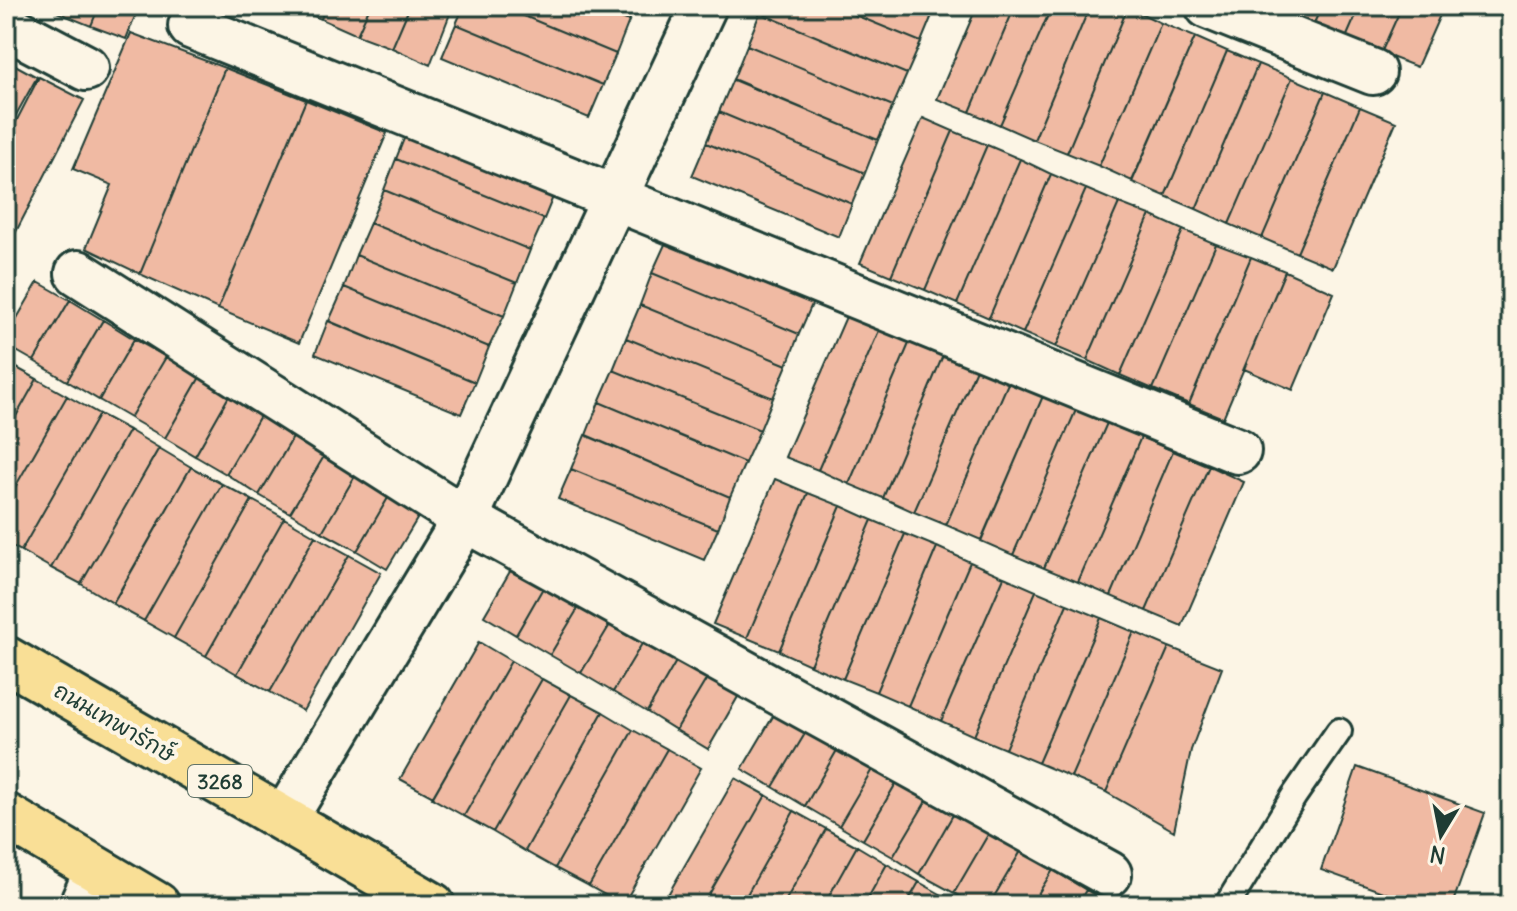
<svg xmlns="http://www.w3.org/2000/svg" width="1517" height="911" viewBox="0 0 1517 911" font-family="Delius,'Playpen Sans Thai',sans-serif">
<rect width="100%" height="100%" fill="#fcf5e5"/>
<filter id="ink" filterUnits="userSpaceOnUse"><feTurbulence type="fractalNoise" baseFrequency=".0125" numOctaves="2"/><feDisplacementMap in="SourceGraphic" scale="16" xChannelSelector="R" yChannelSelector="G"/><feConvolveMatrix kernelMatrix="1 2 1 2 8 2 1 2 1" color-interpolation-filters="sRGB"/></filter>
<g filter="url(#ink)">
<path fill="#f0baa3" stroke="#1f3d34" stroke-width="2" d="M43 6H62L59 13Z
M62 6H99L91 26 59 13Z
M99 6H139L126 39 91 26Z
M289 6H326L321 19Z
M326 6H370L357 35 321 19Z
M370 6H410L392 48 357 35Z
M410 6H453L430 65 392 48Z
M464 6H500L616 54 603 85 456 24Z
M500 6H593L629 21 616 54Z
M593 6H636L629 21Z
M763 6H833L921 42 907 74 760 13Z
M833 6H929L935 8 921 42Z
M977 6H1015L970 112 937 99Z
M1015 6H1052L1000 125 970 112Z
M1052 6H1090L1034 140 1000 125Z
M1090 6 1128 7 1067 153 1034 140Z
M1282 6H1322L1314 23 1281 9Z
M1322 6H1360L1346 38 1314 23Z
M1360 6H1402L1381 53 1346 38Z
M1402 6H1444L1417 67 1381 53Z
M1128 7 1161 23 1099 166 1067 153Z
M760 13 907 74 893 106 747 45Z
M1161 23 1195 37 1132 181 1099 166Z
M456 24 603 85 589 118 442 57Z
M131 33 225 68 140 274 86 248 112 185 73 169Z
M1195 37 1227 51 1165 196 1132 182Z
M747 45 893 106 878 140 733 80Z
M1227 51 1258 64 1196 209 1165 196Z
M6 60 37 77 6 133Z
M1258 64 1292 78 1229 224 1196 209Z
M225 68 306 100 218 309 140 274Z
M39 77 84 100 6 251V141Z
M1292 78 1325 92 1262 238 1229 224Z
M733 79 878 140 865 173 719 112Z
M1325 92 1360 107 1297 253 1262 238Z
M306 100 387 133 299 343 218 309Z
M1360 107 1396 122 1333 268 1297 253Z
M719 112 865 173 852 204 706 143Z
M923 118 953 131 891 276 860 263Z
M409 126 557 187 544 219 396 159Z
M953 131 987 145 925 290 891 276Z
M706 143 852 204 839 237 692 176Z
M987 145 1020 159 957 304 925 290Z
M396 159 544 219 530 250 384 190Z
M1020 159 1051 174 989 318 957 304Z
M1051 174 1086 189 1023 333 989 318Z
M1086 189 1119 203 1056 347 1023 333Z
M384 190 530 250 517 283 370 223Z
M1119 203 1150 215 1087 360 1056 347Z
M1150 215 1183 230 1120 375 1087 360Z
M370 223 517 283 504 316 356 255Z
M1183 230 1216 244 1153 389 1120 375Z
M666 242 813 302 799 334 652 273Z
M1216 244 1251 257 1189 404 1153 389Z
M356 255 504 316 489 347 344 287Z
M1251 257 1285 271 1223 418 1189 404Z
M1285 271 1334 293 1293 390 1244 369Z
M652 273 799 334 787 365 640 305Z
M38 282 70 300 34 361 6 345V337Z
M344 287 489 347 475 382 329 321Z
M70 300 103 320 67 381 34 361Z
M640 305 787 365 773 398 626 338Z
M848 312 881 326 818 470 785 457Z
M103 320 134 339 99 400 67 381Z
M328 321 475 382 461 414 315 354Z
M881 326 911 339 849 484 818 470Z
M626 338 773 398 760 430 613 370Z
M134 339 166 357 130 418 99 400Z
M911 339 944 353 883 498 849 484Z
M944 353 977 367 914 512 883 498Z
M166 357 200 377 165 438 130 418Z
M6 362 37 379 6 434Z
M977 367 1009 381 946 525 914 512Z
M613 370 760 430 745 463 599 402Z
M200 377 229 396 195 456 165 438Z
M37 379 67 396 6 503V434Z
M1009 381 1043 396 981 540 946 525Z
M67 396 99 414 21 551 6 543V503Z
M229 396 261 414 226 474 195 456Z
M1043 396 1076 410 1013 555 981 541Z
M599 402 745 463 730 497 586 435Z
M1076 410 1107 423 1044 568 1013 555Z
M99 414 129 430 51 568 21 551Z
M261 414 295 434 259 495 226 474Z
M1107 423 1141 437 1078 582 1044 568Z
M129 430 159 448 81 584 51 568Z
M295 434 326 453 290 513 259 495Z
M585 435 730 497 718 529 571 469Z
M1141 437 1173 451 1111 596 1078 582Z
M159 448 191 467 113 603 81 584Z
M1173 451 1209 466 1146 611 1111 596Z
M326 453 358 471 322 532 290 513Z
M1209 466 1244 482 1182 626 1146 611Z
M191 467 222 484 144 621 113 604Z
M571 469 718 529 704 560 558 499Z
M358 471 392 491 357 551 322 532Z
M775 479 808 493 747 638 713 624Z
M222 484 252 500 174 638 144 621Z
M392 491 423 509 387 569 357 551Z
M808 493 841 506 779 651 747 638Z
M252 500 284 518 206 656 174 638Z
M841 506 872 520 810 665 779 651Z
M284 518 315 536 237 674 206 656Z
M872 520 905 534 843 679 810 665Z
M905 534 937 547 876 692 843 679Z
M315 536 349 555 270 692 237 674Z
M937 547 970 562 908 706 876 692Z
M349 555 381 573 303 711 270 692Z
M519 556 551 574 516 635 484 616Z
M970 562 1004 577 941 721 908 706Z
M551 574 586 595 550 655 516 635Z
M1004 577 1036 591 974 736 941 721Z
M1036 591 1067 604 1005 749 974 736Z
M586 595 617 613 581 673 550 655Z
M1067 604 1101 618 1038 763 1005 749Z
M617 613 649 632 613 692 581 673Z
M1101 618 1134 632 1071 777 1038 763Z
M649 632 682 651 647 712 613 692Z
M1134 632 1169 647 1106 792 1071 777Z
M479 642 511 661 433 797 400 779Z
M1169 647 1222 668 1191 750 1174 831 1106 792Z
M682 651 712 670 676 730 647 712Z
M511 661 542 679 464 816 432 798Z
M712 670 743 688 708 749 676 730Z
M542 679 571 695 493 832 464 816Z
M571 695 603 712 525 851 493 832Z
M778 708 809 727 773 787 742 769Z
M603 712 633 730 555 868 525 851Z
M809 727 840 745 805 806 773 787Z
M633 730 667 749 589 886 555 868Z
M840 745 874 766 839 826 805 806Z
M667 749 701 768 623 905 589 886Z
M874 766 898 780 863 840 839 826Z
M1357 767 1485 813 1452 905H1419L1321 870Z
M735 778 766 795 703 905H662Z
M898 780 928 798 893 857 863 840Z
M766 795 794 811 741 905H703Z
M928 798 954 813 919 874 893 857Z
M794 811 826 829 783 905H741Z
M954 813 989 833 954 893 919 874Z
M826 829 857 846 824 905H783Z
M989 833 1021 851 989 905H974L954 893Z
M857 846 887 864 864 905H824Z
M1021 851 1053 870 1031 905H989Z
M887 864 919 882 906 905H864Z
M1053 870 1086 890 1077 905H1031Z
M919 882 951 900 948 905H906Z
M1086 890 1111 905H1077Z"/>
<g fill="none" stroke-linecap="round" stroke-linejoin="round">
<g stroke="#1f3d34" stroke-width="30">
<path id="lane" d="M1227 905 1294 796 1339 731"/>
</g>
<g stroke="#1f3d34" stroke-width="50">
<path id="street" d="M1208 6 1373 72
M6 26 86 68
M191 26 1238 451
M78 273 465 519 1109 874
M285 818 465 519 704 6
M82 905 97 871"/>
</g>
<g stroke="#1f3d34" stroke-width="50">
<path id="primary" d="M6 659 432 905
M6 816 157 905"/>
</g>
<use href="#lane" stroke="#fcf5e5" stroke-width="24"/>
<use href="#street" stroke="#fcf5e5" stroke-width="44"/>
<use href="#primary" stroke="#f9df96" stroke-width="44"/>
</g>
</g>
<g text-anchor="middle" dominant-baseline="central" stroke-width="8" stroke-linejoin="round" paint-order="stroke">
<rect fill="#fcf5e5" stroke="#617469" stroke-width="2" x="188" y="765" width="64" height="32" rx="6"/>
<g font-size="20" font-weight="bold" fill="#1f3d34">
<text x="220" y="781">3268</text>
</g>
<g font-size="22" fill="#1f3d34" stroke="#fcf5e5">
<text transform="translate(115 722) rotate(30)">ถนนเทพารักษ์</text>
</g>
</g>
<rect width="1517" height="911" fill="none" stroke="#fcf5e5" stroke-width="32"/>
<rect x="16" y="16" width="1485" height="879" fill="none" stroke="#1f3d34" stroke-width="3" filter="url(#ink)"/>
<g transform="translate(1441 835) rotate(190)" stroke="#fcf5e5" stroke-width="6" paint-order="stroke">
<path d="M0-6L14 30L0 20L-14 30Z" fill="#1f3d34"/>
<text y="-12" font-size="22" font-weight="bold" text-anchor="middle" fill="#1f3d34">N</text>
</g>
</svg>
